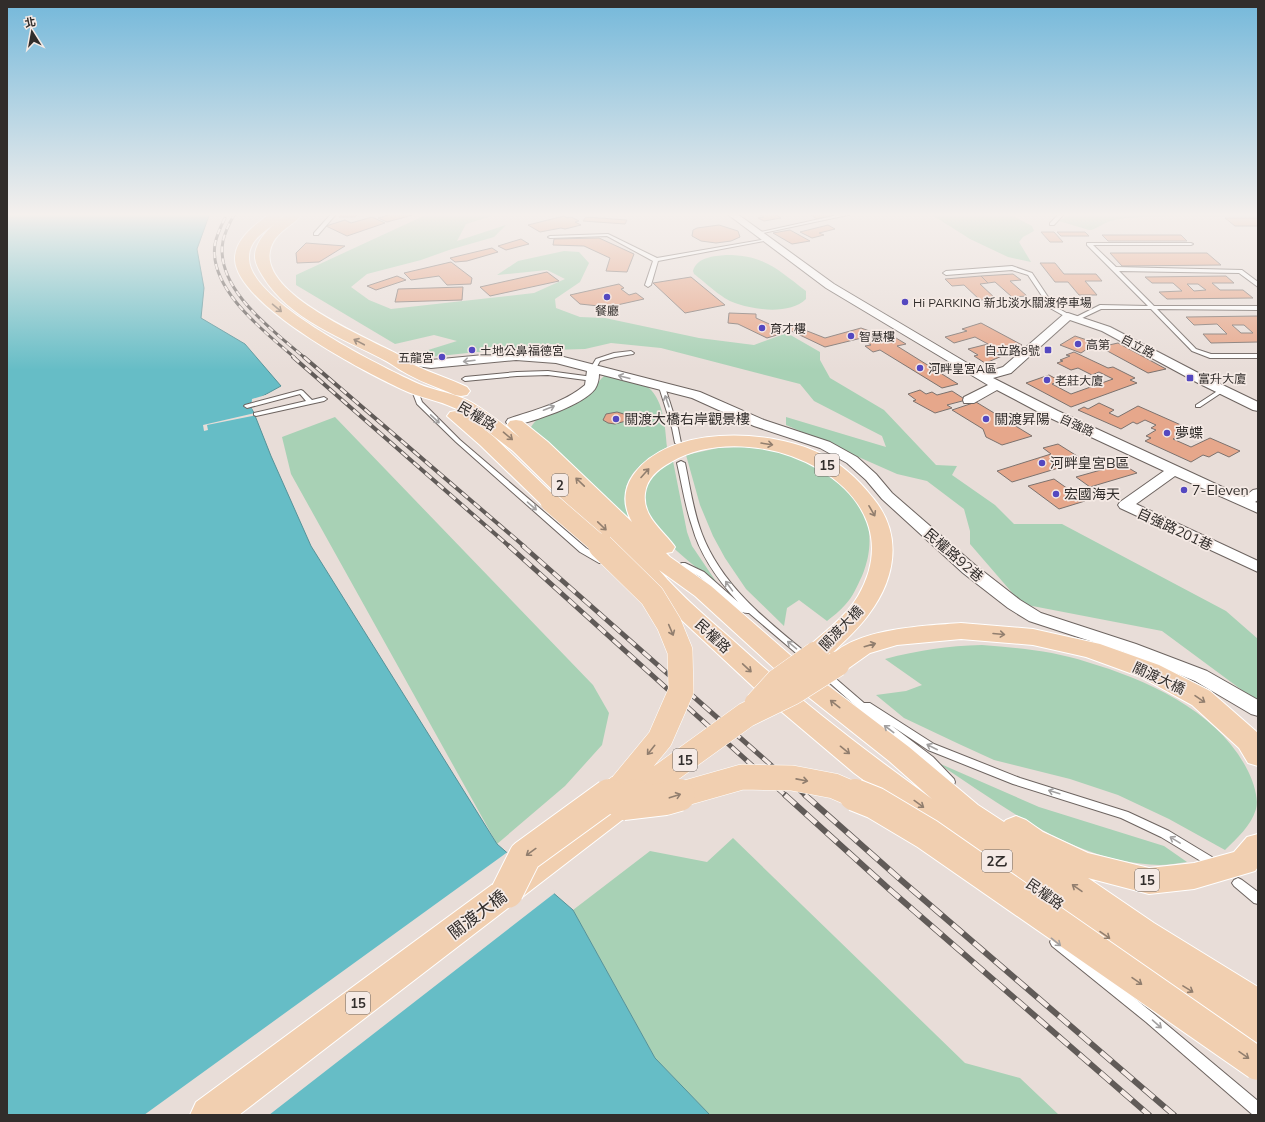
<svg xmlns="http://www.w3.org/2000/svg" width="1265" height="1122" viewBox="0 0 1265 1122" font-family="Mulish,'Noto Sans TC',sans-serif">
<rect width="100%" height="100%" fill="#e8ddd8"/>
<path fill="#a8d1b5" d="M430 213H502L466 224 457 241 506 225 494 237 449 250 421 260 367 274 351 287 369 300 391 309 534 293 565 279 547 270 497 275 518 261 564 251 579 252 589 263 580 282 555 299 556 308 580 317 605 318 699 338 754 345 787 333 820 352V360L830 378 884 410 936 465 957 466 952 475 995 505 1014 524H1062L1226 611 1258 639V702L1162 631 1022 604 970 544V531L964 509 927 481 897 474 786 425V417L886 447 882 436 814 401 800 384 661 348 611 343 585 349 477 352 430 357 425 351 457 341 434 335 395 344 296 285V275Z
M929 213H1007L1032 226 1034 231 1023 237 1019 242 1031 262 1008 257 970 239Z
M1071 213H1258V217C1212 217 1160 213 1114 220 1104 222 1096 230 1089 230L1059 221Z
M726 255C764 255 777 269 806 291V299C790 315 754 310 735 303 722 299 705 282 694 274L693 271C697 257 714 256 726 255Z
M606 375 645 385C664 397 665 427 667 447 635 466 615 482 630 522L533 432 531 427C541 410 574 399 591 390 598 387 599 378 606 375Z
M335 417 593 685 609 713 602 745 565 786 497 844 291 474 282 437Z
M741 447C764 449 791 451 812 462 858 485 883 525 862 576 857 586 853 597 845 605 840 611 833 616 827 621L799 600 787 608 784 626 746 589 725 558 713 536 700 505 686 455 718 448Z
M673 461 687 532 692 546 717 583C694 566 641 528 644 495 645 479 661 469 673 461Z
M982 645C1018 648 1053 651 1087 662 1148 680 1219 712 1248 771 1253 781 1259 798 1256 809 1251 826 1237 838 1225 850L1169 819 1118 795 1070 779 994 760 959 744 904 718 876 695 906 691 922 685 885 659C919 650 947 646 982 645Z
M936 762 1039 807 1164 846 1187 862C1178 863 1168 865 1160 865 1074 863 1005 807 936 762Z
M733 838 965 1063 1020 1078 1059 1115H710L655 1058 573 910 650 851 707 862Z"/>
<path fill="#66bdc6" stroke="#569298" d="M7 213H210L197 249 204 288 201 318 245 344 281 386 250 403 271 456 311 546 497 844 573 910 655 1058 710 1115H7Z"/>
<path fill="#e8ddd8" d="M272 393 253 403 257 415 207 425 208 430 204 431 203 425 255 413 251 407 252 399Z
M509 851 556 892 269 1115H144Z"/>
<path fill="#e6a78b" stroke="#7c726e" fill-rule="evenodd" d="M342 213H359L355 217H339Z
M395 213H420L387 222 378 218Z
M773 213 781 218 764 221 758 218 764 217 760 215Z
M808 213H846L817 219Z
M564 216 567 218 571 217 579 221 575 222 581 225 565 229 561 228 540 232 528 225Z
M372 217 385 223 347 236 326 226 345 220 351 223Z
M586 217 627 220 625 224 583 221Z
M1225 218H1258V226H1235Z
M719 225 738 231 740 237 731 241 716 243 701 241 692 236 693 230 697 228Z
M828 225 835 229 819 233 824 235 812 238 800 232Z
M790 230 810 241 792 244 773 233Z
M1041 232H1054L1063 242H1050Z
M1057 232H1085L1089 236H1061Z
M1102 235H1181L1187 241H1108Z
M599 238 634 254 627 272 606 271 610 258 584 246 553 245 554 239Z
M521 239 529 244 506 250 498 246Z
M306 243 345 246 319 262 297 263 296 253Z
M492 248 498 252 467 261 455 262 450 258Z
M1110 253H1207L1221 265 1122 266Z
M451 262 472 278 471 284 447 285 439 276 411 280 404 273Z
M1040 263H1055L1064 274H1096L1102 281H1085L1097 295H1079L1068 282H1055Z
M547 272 559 281 490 296 480 287Z
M1013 274 1021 280 1010 281 1027 296 1012 297 995 282 988 283 981 276Z
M397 276 406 280 376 290 367 286Z
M981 276 988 283 980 284 996 299 980 300 964 285 952 286 945 279Z
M1226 276 1234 283H1212L1220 290H1243L1253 298 1167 299 1159 292 1182 291 1173 283H1152L1145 277ZM1187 284H1198L1206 290 1194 291Z
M691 277 725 305 685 313 653 283Z
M619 284 624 288 621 289 629 295 636 293 644 299 608 307 580 304 570 295Z
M463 287 462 300 395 302 398 289Z
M729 313 756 314V318L787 332 767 338 738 324 728 323Z
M1258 316V342L1211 343 1203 334H1227L1217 324 1194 325 1186 317ZM1232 325H1244L1253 333H1241Z
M981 323 1022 345 996 353 1002 356 988 362 991 364 988 365 974 356 978 355 968 349 988 344 975 337 954 343 945 337 967 331 962 329Z
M792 325 825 338 861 328 878 334 825 347 785 328Z
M1075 336 1096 343 1081 353 1060 345Z
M896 338 906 344 897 346 958 384 942 388 880 350 873 352 865 346 871 345 868 343Z
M1118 343 1166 369 1148 373 1100 347Z
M1074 352 1108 368 1113 367 1135 378 1130 380 1137 383 1071 407 1026 383 1049 375 1060 381 1052 384 1071 394 1113 379 1099 372 1092 375 1078 368 1071 370 1057 363 1063 361 1060 360 1070 356 1066 355Z
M920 390 926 394 932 392 937 395 952 391 966 400 947 405 952 408 935 413 913 401 916 400 908 394Z
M976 402 1032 436 1002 445 986 437 983 429 952 410Z
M1099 403 1114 410 1109 413 1118 417 1138 406 1190 429 1173 439 1191 447 1210 438 1240 451 1229 457 1218 452 1209 457 1203 455 1191 462 1145 441 1151 438 1146 436 1156 430 1151 428 1156 425 1145 420 1137 424 1133 422 1121 429 1078 410 1084 407 1088 409Z
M617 412 627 415 626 421 615 424 608 423 603 420 606 414Z
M1058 444 1085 461 1069 466 1064 463 1059 464 1062 467 1012 482 997 471 1051 454 1043 448Z
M1122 464 1137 473 1090 487 1076 477Z
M1054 479 1085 501 1059 509 1028 486Z"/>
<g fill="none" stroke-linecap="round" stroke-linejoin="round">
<g stroke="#6d6460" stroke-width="2">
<path id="lane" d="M332 213H337L318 235H314V233Z
M847 213H857L758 234 756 233Z
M1060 213H1065L1054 225H1050V223Z
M608 234 657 258 767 239 769 240 658 261 651 285 648 287 645 285 653 261 607 236 550 238 548 237 550 236Z
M1087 243H1191L1193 244 1191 245H1093L1116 267 1242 270 1258 282V287L1239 273 1119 271 1154 306H1258V310L1157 309 1196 349 1211 354H1258V358H1210L1192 351 1151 309H1101L1078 320H1074V318L1100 305 1148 306 1087 245Z
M1012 266 1032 273 1054 306 1070 315V317H1066L1050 308 1028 275 1012 270 946 275 943 273 946 271Z
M631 351 634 353 633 354 615 357 600 361 595 370H591L590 369 596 359 614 353Z
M548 371 593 377 596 379 593 381 548 375 517 376 465 381 462 379 465 377 517 372Z
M662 385 665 387 678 428 681 443 680 444 678 445 675 443 672 428 659 387Z
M414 386 417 388 422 402 460 440 586 548 605 559 606 561 605 563H599L580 552 456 442 417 404 411 388Z
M1222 388 1224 389V391L1200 407H1196V405Z
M301 390 303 391 312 400 324 397 327 399 324 401 256 416 254 415V413L306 401 300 394 247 408 244 406 245 405Z
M681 461 685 463C690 486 693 511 702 534 722 586 767 621 809 655L810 657 809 659H803L749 613C735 615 711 586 700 577 693 572 684 571 678 565L682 563H685L704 572 738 602C717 579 700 555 692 526 685 506 682 484 677 463Z
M825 671 828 672 864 703H870L934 744 1020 778 1128 812 1169 831 1212 857 1213 860 1212 863 1208 865 1204 863 1161 837 1121 818 1013 784 928 750 892 726 933 757 954 779 955 782 954 785 950 786 946 785 925 763 877 725 822 676 820 674 822 672Z
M1238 878 1242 880 1258 892V904L1254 903 1234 886 1232 883 1234 880Z
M1056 937 1060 938 1154 1014 1258 1101V1115H1253L1146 1022 1052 946 1050 942 1052 938Z"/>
</g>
<g stroke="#6d6460" stroke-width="2">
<path id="street" d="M726 213H736L834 284 984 373 1003 367 1064 314 1068 313 1110 327 1206 377 1258 402V411L1253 410 1198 383 1102 331 1070 320 1011 373 993 378 1058 411 1244 497 1253 490 1258 489V500L1255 502 1258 503V513L1175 476 1136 504 1258 561V572L1120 508 1118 505 1120 502 1164 471 1048 417 997 390 974 403H964L963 400 964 397 988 385 826 288Z
M516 352 556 355 700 392 764 420 830 442 857 457 876 474 892 493 975 565 1020 600 1041 613 1136 644 1207 671 1258 700V716L1251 714 1195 681 1124 652 1029 621 1008 608 963 573 882 499 866 480 847 463 820 448 754 426 692 398 599 374C599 379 598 384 595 389 582 406 534 421 513 426L508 425 506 422 508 419C534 410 564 403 585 385L587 371 556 363 516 360 431 368 394 363 388 359 394 355 431 360Z"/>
</g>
<g stroke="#fff" stroke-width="2">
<path id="primary" d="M271 213H285C274 229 248 235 249 259 250 302 382 367 419 384 435 391 455 393 471 402 488 412 504 425 520 438L507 425 510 421 516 420 522 421 548 442 632 522C623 506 623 489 634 474 670 425 767 429 817 452 840 462 858 479 873 498 903 534 896 578 869 614 857 631 840 645 825 660L816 662 807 660 804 654 807 648C824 632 846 617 858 596 921 487 755 412 671 462 658 469 647 478 645 493 642 517 663 530 675 547L672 552 666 553 670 557 711 586 805 668 909 747 978 805 1004 822 1006 820 1016 816 1026 820 1043 832 1088 853 1149 868 1194 863 1234 852 1247 837 1258 834V867L1255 871 1194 889 1149 894 1088 878 1154 923 1258 987V1051L1246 1046 1119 965 972 860 854 773 763 696 659 599 636 572 513 451 464 413 494 437 557 498 560 502 557 506 550 508 543 506 480 445 447 416 450 412 456 411 462 412C446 402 425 399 408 392 367 374 238 306 235 260 234 239 256 224 271 213ZM659 570 695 596 787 680 889 761 932 799C864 750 798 699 736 643 710 620 682 597 659 570Z
M288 213H303C293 227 274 231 270 251 261 295 368 338 399 355 404 357 409 362 414 365 431 373 450 379 467 387L470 391 467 395 461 396 455 395C437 387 418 381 402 371 396 368 392 364 386 361 343 338 289 320 262 275 259 270 256 265 255 258 254 240 274 223 288 213Z
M961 623 1033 629 1100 644 1159 665 1210 691 1258 733V766L1248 763 1239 748 1192 705 1141 677 1086 657 1033 645 961 639 897 645 870 653 846 670 837 673 828 670 825 664C846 628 924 626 961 623Z
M620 794 630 798 634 806 630 814 239 1115H190L196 1102 610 798Z"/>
</g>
<use href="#lane" fill="#fff" fill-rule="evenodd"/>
<use href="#street" fill="#fff" fill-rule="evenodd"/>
<use href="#primary" fill="#f1cfb0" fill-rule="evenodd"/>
<g stroke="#615b58" stroke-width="3">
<path id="rail-far3" d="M235 213C230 222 225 231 223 241 214 289 274 331 305 358
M225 218C221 226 217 234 215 244 208 289 265 332 295 358"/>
</g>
<g stroke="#615b58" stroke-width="4">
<path id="rail-far2" d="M293 357 510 547
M304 357 525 547"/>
</g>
<g stroke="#615b58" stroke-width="5">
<path id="rail-far1" d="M509 546 786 796
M523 546 806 796"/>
</g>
<g stroke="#615b58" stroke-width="6">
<path id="rail" d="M785 795 889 889 1149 1115
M805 795 901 880 1174 1115"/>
</g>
<use href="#rail-far3" stroke="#f5eae5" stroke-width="2" stroke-dasharray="6" stroke-linecap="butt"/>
<use href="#rail-far2" stroke="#f5eae5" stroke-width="2.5" stroke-dasharray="8" stroke-linecap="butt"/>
<use href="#rail-far1" stroke="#f5eae5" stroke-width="3.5" stroke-dasharray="10" stroke-linecap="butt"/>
<use href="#rail" stroke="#f5eae5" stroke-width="4.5" stroke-dasharray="14" stroke-linecap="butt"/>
<g stroke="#fff" stroke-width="20" stroke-linecap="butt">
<path id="primary-bridge-far2" d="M550 502 602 547"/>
</g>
<g stroke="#fff" stroke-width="26" stroke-linecap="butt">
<path id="primary-bridge-far1" d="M601 546 652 596 669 624 680 651 681 691 660 739 622 785 607 796
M757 704 778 681 816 654
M634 796 746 715 793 692 837 664
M675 796 742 777 792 778 834 786 857 796"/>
</g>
<g stroke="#fff" stroke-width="34" stroke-linecap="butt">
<path id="primary-bridge" d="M855 795 875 803 927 834 1258 1064
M624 803 635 795
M623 804 665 799 679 795
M507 892 525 856 609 795"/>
</g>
<use href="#primary-bridge-far2" stroke="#f1cfb0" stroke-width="19"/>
<use href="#primary-bridge-far1" stroke="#f1cfb0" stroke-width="25"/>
<use href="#primary-bridge" stroke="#f1cfb0" stroke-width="32"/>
</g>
<defs><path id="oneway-shaft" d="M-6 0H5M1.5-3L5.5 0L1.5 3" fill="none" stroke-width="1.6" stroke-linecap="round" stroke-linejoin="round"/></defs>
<g stroke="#917e6e">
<use href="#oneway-shaft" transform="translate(277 308) rotate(40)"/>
<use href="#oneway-shaft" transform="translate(359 342) rotate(-152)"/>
<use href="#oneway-shaft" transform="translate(508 436) rotate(40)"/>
<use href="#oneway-shaft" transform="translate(767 444) rotate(9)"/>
<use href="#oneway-shaft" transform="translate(645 473) rotate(-48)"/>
<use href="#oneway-shaft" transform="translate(580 482) rotate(-136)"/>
<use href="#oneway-shaft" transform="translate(872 511) rotate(60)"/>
<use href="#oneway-shaft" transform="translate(602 526) rotate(44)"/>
<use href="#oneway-shaft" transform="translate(671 630) rotate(67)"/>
<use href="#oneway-shaft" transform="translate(999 634) rotate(5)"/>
<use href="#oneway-shaft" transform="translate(870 645) rotate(-16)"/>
<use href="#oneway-shaft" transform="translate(747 668) rotate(43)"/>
<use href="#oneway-shaft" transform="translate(1200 699) rotate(34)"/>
<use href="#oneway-shaft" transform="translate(835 704) rotate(-142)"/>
<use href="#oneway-shaft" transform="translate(651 750) rotate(129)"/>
<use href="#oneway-shaft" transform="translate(845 750) rotate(39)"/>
<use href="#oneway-shaft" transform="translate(802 780) rotate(11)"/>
<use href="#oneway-shaft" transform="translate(675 796) rotate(-18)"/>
<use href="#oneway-shaft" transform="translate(919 804) rotate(36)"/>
<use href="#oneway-shaft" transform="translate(531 852) rotate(144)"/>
<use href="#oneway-shaft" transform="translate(1077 888) rotate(-145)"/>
<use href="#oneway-shaft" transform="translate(1105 935) rotate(35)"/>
<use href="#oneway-shaft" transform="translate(1137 981) rotate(35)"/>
<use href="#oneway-shaft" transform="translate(1188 989) rotate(32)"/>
<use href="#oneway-shaft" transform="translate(1244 1055) rotate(35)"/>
</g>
<g stroke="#a2a0a0">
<use href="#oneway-shaft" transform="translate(469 361) rotate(173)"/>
<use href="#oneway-shaft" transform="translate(624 377) rotate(-165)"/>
<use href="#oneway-shaft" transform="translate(667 401) rotate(-109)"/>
<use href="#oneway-shaft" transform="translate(549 408) rotate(-21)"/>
<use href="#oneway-shaft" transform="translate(435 419) rotate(43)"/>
<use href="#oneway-shaft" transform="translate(532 506) rotate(41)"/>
<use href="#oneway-shaft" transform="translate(729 586) rotate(-126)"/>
<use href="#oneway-shaft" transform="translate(792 645) rotate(-140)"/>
<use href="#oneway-shaft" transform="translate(889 729) rotate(-143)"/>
<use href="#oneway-shaft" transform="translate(932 747) rotate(-153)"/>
<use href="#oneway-shaft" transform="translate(1054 792) rotate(-163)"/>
<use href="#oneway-shaft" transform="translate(1175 840) rotate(-149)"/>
<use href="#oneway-shaft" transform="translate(1056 942) rotate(39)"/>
<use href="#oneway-shaft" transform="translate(1157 1024) rotate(41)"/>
</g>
<linearGradient id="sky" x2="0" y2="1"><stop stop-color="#74b8da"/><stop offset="0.58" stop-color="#f5f0ed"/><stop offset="1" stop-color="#f5f0ed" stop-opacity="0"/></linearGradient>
<rect width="1265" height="370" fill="url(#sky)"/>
<g fill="#5448c0" stroke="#f5eae5" stroke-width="1.5">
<circle cx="607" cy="297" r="4"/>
<circle cx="905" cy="302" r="4"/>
<circle cx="762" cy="328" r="4"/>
<circle cx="851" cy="336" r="4"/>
<circle cx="1078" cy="344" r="4"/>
<circle cx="472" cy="350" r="4"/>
<rect x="1044" y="346" width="8" height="8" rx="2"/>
<circle cx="442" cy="357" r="4"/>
<circle cx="920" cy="368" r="4"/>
<rect x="1186" y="374" width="8" height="8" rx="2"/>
<circle cx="1047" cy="380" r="4"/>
<circle cx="616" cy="419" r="4"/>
<circle cx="986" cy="419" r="4"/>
<circle cx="1167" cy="433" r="4"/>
<circle cx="1042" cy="463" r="4"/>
<circle cx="1184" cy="490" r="4"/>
<circle cx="1056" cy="494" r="4"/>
</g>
<g text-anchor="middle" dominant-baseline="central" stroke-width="3.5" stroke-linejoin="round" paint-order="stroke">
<g font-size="12" fill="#312d2b" stroke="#f5eae5" text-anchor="start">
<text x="913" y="302">Hi PARKING 新北淡水關渡停車場</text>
<text x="607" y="310" text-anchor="middle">餐廳</text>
<text x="770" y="328">育才樓</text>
<text x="859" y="336">智慧樓</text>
<text x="1086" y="344">高第</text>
<text x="480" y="350">土地公鼻福德宮</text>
<text x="1040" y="350" text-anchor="end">自立路8號</text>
<text x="434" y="357" text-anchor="end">五龍宮</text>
<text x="928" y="368">河畔皇宮A區</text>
<text x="1198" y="378">富升大廈</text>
<text x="1055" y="380">老莊大廈</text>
</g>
<g font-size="12" fill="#312d2b" stroke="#f5eae5">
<text transform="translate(1138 346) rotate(28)">自立路</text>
<text transform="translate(1077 425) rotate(25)">自強路</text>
</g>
<g fill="#f5eae5" stroke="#6c6663" stroke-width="1">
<rect x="815" y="454" width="24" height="22" rx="3"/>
<rect x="552" y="474" width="16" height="22" rx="3"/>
<rect x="673" y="749" width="24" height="22" rx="3"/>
<rect x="982" y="850" width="30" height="22" rx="3"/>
<rect x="1135" y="869" width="24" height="22" rx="3"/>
<rect x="346" y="992" width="24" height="22" rx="3"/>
</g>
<g font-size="13" font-weight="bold" fill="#312d2b">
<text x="827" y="465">15</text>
<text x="560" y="485">2</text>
<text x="685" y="760">15</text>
<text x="997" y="861">2乙</text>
<text x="1147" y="880">15</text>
<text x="358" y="1003">15</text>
</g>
<g font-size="14" fill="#312d2b" stroke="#f5eae5">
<text transform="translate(477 416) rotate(31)">民權路</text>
<text transform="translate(1175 529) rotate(25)">自強路201巷</text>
<text transform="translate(954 555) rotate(41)">民權路92巷</text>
<text transform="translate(841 628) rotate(-46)">關渡大橋</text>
<text transform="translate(713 636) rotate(43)">民權路</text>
<text transform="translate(1159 678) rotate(25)">關渡大橋</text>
<text transform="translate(1045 894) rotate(35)">民權路</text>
</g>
<g font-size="14" fill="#312d2b" stroke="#f5eae5" text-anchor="start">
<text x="624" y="419">關渡大橋右岸觀景樓</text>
<text x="994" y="419">關渡昇陽</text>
<text x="1175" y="433">夢蝶</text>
<text x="1050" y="463">河畔皇宮B區</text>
<text x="1192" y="490">7-Eleven</text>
<text x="1064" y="494">宏國海天</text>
</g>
<g font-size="17" fill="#312d2b" stroke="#f5eae5">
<text transform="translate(477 914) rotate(-37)">關渡大橋</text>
</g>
</g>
<rect width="1265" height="1122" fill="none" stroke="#312d2b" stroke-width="16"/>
<g transform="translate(32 32) rotate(349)" stroke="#f5eae5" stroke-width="3" paint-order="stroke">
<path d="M0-3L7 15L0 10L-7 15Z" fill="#312d2b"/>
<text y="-6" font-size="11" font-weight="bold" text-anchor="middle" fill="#312d2b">北</text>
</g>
</svg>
